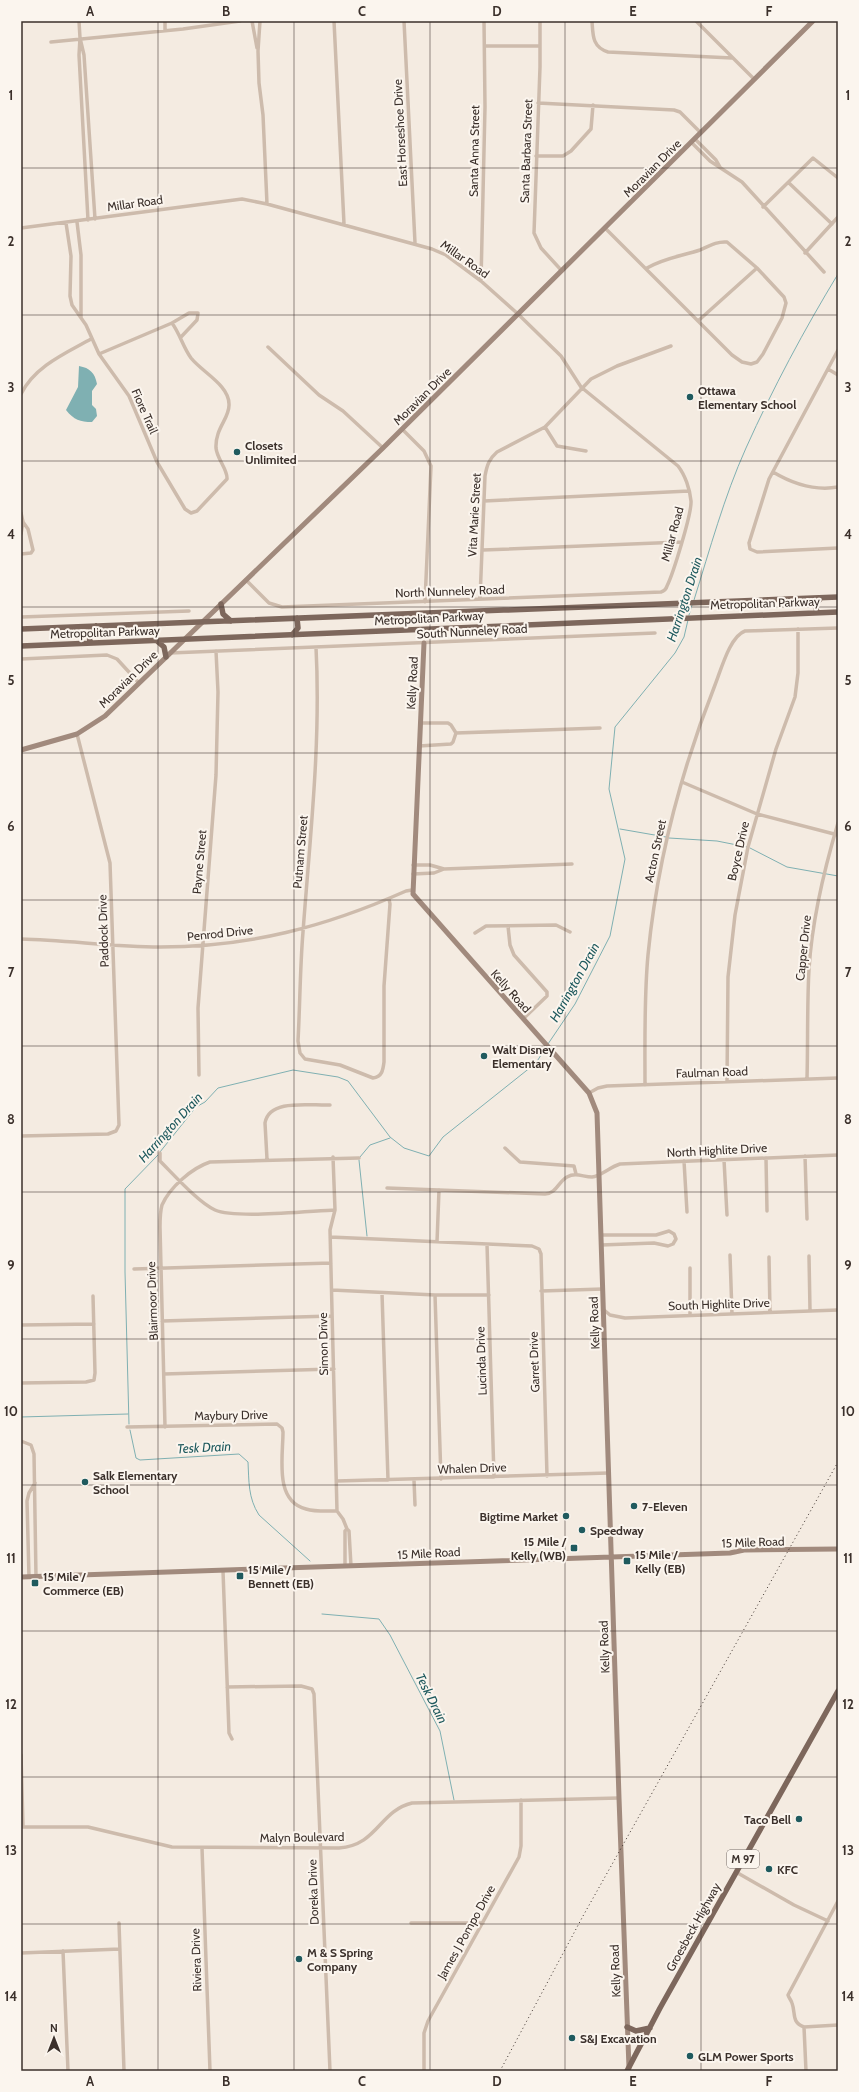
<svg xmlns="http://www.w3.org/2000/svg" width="859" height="2092" viewBox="0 0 859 2092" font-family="Cabin,sans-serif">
<rect width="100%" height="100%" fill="#f4ebe1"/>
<path fill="#7fb0b2" d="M79 366C90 368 95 373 97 384L92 391V405L96 409 97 416 92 422C80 422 74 420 66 410L78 387Z"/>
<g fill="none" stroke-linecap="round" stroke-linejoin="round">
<path stroke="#7fb0b2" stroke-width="1" d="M694 600C710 549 724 497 746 448 773 388 804 330 838 274
M689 615 692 605
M620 829 666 837
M669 838 717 841 747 847
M750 848 787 867 838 876
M548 1044 575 1004 610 936 625 859 609 789 615 727 675 653 684 637 688 620
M160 1152 196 1107 205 1102 218 1088 293 1070 338 1077 348 1081 390 1137 404 1148 429 1156 443 1137 536 1063 546 1047
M360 1157 370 1145 390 1138
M359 1160 367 1236
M21 1417 128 1414
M129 1424 125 1272V1189L158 1155
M130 1430 136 1458 140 1460 239 1454 248 1462C249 1481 248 1498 259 1515L310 1561
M322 1614 379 1619 390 1635 440 1731 454 1800"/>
<path stroke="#cdbbac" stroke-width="3.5" d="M79 21 80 38
M165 21V30
M252 21 257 48
M260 21 258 51 259 83 263 115 267 204
M334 21 344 224
M404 21 415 243
M540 21V67L534 233 541 248 562 271
M592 21C593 35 592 47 608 52L732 58
M696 21 754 79
M51 42 183 29 240 21
M485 46H540
M538 103 674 110 680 112 701 133
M695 139 716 160 720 167
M691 142 710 161 742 182 824 272
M536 156H563L571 151 591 129 593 105
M789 183 832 224
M763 207 813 158 838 178
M88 220 79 55 80 38 84 55 95 219
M77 222 81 255V317
M66 223 71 256 70 296 72 305 86 325 99 354 129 396 157 462 185 509 191 513 197 511 227 479C228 470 217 459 216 448 215 428 230 418 229 404 229 385 202 372 191 358 183 347 180 334 172 323
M21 228 242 199 267 204 432 249 446 255 481 281 518 314 561 356 581 387 678 466C685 475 690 489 691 501 692 513 673 574 667 586 666 590 664 591 661 592L282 607 269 603 246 580
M605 228 732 355 742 362 751 364 757 362 763 354 782 318 786 303 784 297 757 268 727 242C717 241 709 246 700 250 682 256 664 258 647 268
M805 253 838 217
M481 281 485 107 484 21
M698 321 757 268
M268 347 319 395 343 411 383 448
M838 350 769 479 749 543 750 549 757 552 838 548
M99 354 172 323 189 313H198L197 320 181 337
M828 369 838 375
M21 394C35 366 66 353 91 339
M545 427 557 446 586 451
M402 429 424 451 431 466 425 602
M773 472C793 484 815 491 838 487
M484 501 689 491
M21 513 23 522 21 534
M483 550 681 542
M21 554 31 553 33 550 28 529 23 522
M480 599 485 476C487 465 489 459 497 452L545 427 591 379 617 366 671 346
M21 617 189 611
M316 647C321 743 310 837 303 932 300 968 300 1005 298 1041L300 1053 305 1059 340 1065 373 1078C382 1077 383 1070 384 1062V986L390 904 389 899
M170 653 655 633
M21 659 107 655 117 659 139 683
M456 733 600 728
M419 746 451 744 453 742 456 733 451 725 448 723H420
M682 782 757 814 838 835
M444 869 572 864
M413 874 434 873 444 869 430 865H413
M508 926 510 945 514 955 547 992V996L523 1019
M475 933 486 926 556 925 570 932
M21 939C67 940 114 947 160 947 249 947 325 927 406 891L412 890
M199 1075 198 1008 216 775 218 692 216 651
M807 1079C808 1042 807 1005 809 969 812 920 824 870 838 823
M727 1082 728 977 735 915 748 847 776 749 795 697 798 673V629
M645 1085C645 1041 644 998 648 955 657 862 681 771 715 685 721 670 730 636 745 631L838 628
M589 1093 598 1088 607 1086 838 1078
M21 1136 108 1134 116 1131 119 1125 110 863 77 734
M505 1148 520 1162 574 1166 576 1174
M160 1153V1161C174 1175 199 1203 215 1210 235 1219 310 1211 335 1210
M805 1156 807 1219
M333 1157 335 1210 330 1230 337 1511 343 1519 347 1529
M766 1158 767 1211
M267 1159 265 1123C269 1098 311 1106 330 1105
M724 1160 727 1215
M684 1161 687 1212
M387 1188 545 1194C557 1193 558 1182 567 1177 576 1172 583 1177 592 1177 601 1176 610 1167 620 1164L838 1155
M601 1235H656L669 1231 674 1234 676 1239 673 1244 668 1246 654 1243 601 1245
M330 1237 532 1246 539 1249 541 1254 547 1476
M437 1242 439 1190
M487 1244 494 1477
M730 1255 732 1314
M809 1256 810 1310
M769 1257 770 1312
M690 1268V1314
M134 1269 331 1263
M332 1290 435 1295H489
M541 1291 603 1289
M382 1293 388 1480
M435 1295 441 1479
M604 1310 610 1315 625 1318 838 1310
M162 1321 332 1316
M21 1325 94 1324
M164 1374 334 1369
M21 1383 86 1382 94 1380 95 1373 93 1296
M127 1427 277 1424 282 1428 283 1432C283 1457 274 1501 306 1509 316 1512 327 1511 337 1511
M165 1427 160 1227C160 1220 160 1212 162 1205 170 1187 192 1168 210 1162L359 1158
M21 1441 31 1445 34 1454 36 1577
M414 1480 415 1505
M337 1481 608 1473
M345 1566V1531L347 1529 349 1531 351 1566
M223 1571 229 1733 232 1739
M29 1577 27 1501 29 1493 35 1483
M227 1687 301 1686 312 1689 314 1694 330 2071
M21 1755 23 1827
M21 1827H88L172 1847 339 1848C378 1845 379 1811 412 1803L619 1798
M202 1848 210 2071
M736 1872 794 1905 828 1921
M838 1901 788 1995C789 1998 791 2000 792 2003 796 2014 791 2022 804 2027L838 2025
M119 1923 124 2071
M411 1923H483
M63 1951 68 2071
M21 1953 120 1949
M804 2027 806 2071
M424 2071V2033L428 2021 519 1857 521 1846V1800"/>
<path stroke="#a18a7d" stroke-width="5" d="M424 643 413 894 589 1093 597 1113 619 1798 629 2068
M21 750 77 734 105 716 383 448 813 21
M21 1577 730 1553 744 1550 838 1549"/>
<path stroke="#7d675c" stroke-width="5.5" d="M221 604 223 614 231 621
M817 612 815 605 821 598
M21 629 838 597
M292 635 298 628 297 618
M157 641 164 647 166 657
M90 643 89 633 96 626
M21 646 838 612
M627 2027 636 2031 650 2028
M627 2071 660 2008 838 1691"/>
<path stroke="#3b302b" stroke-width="1" stroke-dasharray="1 3" stroke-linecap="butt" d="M500 2071 583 1916 838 1462"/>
</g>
<path fill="none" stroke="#3b302b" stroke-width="1" stroke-opacity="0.55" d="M158 21V2071M294 21V2071M430 21V2071M565 21V2071M701 21V2071M21 168H838M21 315H838M21 461H838M21 607H838M21 753H838M21 900H838M21 1046H838M21 1192H838M21 1339H838M21 1485H838M21 1631H838M21 1777H838M21 1924H838"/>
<g fill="#1f5a5e" stroke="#fbf5ee" stroke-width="1.5">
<circle cx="690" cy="397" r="4"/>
<circle cx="237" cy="452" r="4"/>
<circle cx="484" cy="1056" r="4"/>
<circle cx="85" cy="1482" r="4"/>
<circle cx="634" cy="1506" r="4"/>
<circle cx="566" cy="1516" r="4"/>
<circle cx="582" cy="1530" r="4"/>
<rect x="570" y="1544" width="8" height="8" rx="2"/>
<rect x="623" y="1557" width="8" height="8" rx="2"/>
<rect x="236" y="1572" width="8" height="8" rx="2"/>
<rect x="31" y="1579" width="8" height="8" rx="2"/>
<circle cx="799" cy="1819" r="4"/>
<circle cx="769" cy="1869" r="4"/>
<circle cx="299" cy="1959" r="4"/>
<circle cx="572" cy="2038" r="4"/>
<circle cx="690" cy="2056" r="4"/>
</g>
<g text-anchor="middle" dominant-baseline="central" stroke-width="4" stroke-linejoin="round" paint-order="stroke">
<rect fill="#fbf5ee" stroke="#756b66" stroke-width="1" x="727" y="1850" width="32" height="18" rx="3"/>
<g font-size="11" font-weight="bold" fill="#3b302b">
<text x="743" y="1859">M 97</text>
</g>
<g font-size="12" fill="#3b302b" stroke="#fbf5ee">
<text transform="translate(400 133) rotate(-93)">East Horseshoe Drive</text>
<text transform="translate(474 151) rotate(-89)">Santa Anna Street</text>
<text transform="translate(526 151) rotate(-88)">Santa Barbara Street</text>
<text transform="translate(652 168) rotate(-45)">Moravian Drive</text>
<text transform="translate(135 203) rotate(-8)">Millar Road</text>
<text transform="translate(465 259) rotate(35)">Millar Road</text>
<text transform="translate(422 396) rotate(-45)">Moravian Drive</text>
<text transform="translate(145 411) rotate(66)">Fiore Trail</text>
<text transform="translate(474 515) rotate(-87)">Vita Marie Street</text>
<text transform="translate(672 534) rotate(-75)">Millar Road</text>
<text transform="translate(450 591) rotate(-2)">North Nunneley Road</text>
<text transform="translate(765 603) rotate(-2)">Metropolitan Parkway</text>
<text transform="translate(429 618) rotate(-3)">Metropolitan Parkway</text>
<text transform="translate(472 631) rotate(-3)">South Nunneley Road</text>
<text transform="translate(105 632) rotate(-2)">Metropolitan Parkway</text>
<text transform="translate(128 679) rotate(-44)">Moravian Drive</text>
<text transform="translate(412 683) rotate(-87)">Kelly Road</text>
<text transform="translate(655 851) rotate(-78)">Acton Street</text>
<text transform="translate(738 851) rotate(-77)">Boyce Drive</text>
<text transform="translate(300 852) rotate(-85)">Putnam Street</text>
<text transform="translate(199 862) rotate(-85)">Payne Street</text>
<text transform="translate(103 931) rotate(-92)">Paddock Drive</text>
<text transform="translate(220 933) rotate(-6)">Penrod Drive</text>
<text transform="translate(803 948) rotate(-84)">Capper Drive</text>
<text transform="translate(511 991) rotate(48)">Kelly Road</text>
<text transform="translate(712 1072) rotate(-2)">Faulman Road</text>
<text transform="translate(717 1150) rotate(-3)">North Highlite Drive</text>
<text transform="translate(152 1301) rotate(-92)">Blairmoor Drive</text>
<text transform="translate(719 1304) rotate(-2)">South Highlite Drive</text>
<text transform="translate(594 1323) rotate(-92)">Kelly Road</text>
<text transform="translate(323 1344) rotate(-91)">Simon Drive</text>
<text transform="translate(481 1361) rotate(-92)">Lucinda Drive</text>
<text transform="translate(534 1362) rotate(-92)">Garret Drive</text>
<text transform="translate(231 1415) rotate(-1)">Maybury Drive</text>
<text transform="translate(472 1468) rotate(-2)">Whalen Drive</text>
<text transform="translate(753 1542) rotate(-2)">15 Mile Road</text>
<text transform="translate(429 1553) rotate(-3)">15 Mile Road</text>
<text transform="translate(604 1647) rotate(-92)">Kelly Road</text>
<text transform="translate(302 1837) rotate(-1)">Malyn Boulevard</text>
<text transform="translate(313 1892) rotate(-92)">Doreka Drive</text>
<text transform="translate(693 1927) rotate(-61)">Groesbeck Highway</text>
<text transform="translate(466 1932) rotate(-61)">James J Pompo Drive</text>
<text transform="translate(196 1960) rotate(-92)">Riviera Drive</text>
<text transform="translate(615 1971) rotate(-92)">Kelly Road</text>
</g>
<g font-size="12" font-weight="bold" fill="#3b302b" stroke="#fbf5ee" text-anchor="start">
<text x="698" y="390">Ottawa<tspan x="698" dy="14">Elementary School</tspan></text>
<text x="245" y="445">Closets<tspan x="245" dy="14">Unlimited</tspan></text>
<text x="492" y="1049">Walt Disney<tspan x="492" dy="14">Elementary</tspan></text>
<text x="93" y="1475">Salk Elementary<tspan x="93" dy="14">School</tspan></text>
<text x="642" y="1506">7-Eleven</text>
<text x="558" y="1516" text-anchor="end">Bigtime Market</text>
<text x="590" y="1530">Speedway</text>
<text x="566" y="1541" text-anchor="end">15 Mile /<tspan x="566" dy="14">Kelly (WB)</tspan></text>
<text x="635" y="1554">15 Mile /<tspan x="635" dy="14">Kelly (EB)</tspan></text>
<text x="248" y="1569">15 Mile /<tspan x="248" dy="14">Bennett (EB)</tspan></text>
<text x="43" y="1576">15 Mile /<tspan x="43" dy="14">Commerce (EB)</tspan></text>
<text x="791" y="1819" text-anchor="end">Taco Bell</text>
<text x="777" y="1869">KFC</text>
<text x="307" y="1952">M &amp; S Spring<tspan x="307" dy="14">Company</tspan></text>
<text x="580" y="2038">S&amp;J Excavation</text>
<text x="698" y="2056">GLM Power Sports</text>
</g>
<g font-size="13" font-style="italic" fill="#1f5a5e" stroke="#fbf5ee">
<text transform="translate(684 599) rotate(-72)">Harrington Drain</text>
<text transform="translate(574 982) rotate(-61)">Harrington Drain</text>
<text transform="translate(170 1127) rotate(-48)">Harrington Drain</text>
<text transform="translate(204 1447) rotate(-3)">Tesk Drain</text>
<text transform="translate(432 1698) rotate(63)">Tesk Drain</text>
</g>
</g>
<rect width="859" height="2092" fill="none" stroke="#fbf5ee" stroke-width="44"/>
<g transform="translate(54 2038)" stroke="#fbf5ee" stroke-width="3" paint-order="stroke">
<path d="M0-3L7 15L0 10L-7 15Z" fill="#3b302b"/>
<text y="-6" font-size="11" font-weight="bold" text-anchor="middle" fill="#3b302b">N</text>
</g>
<rect x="22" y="22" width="815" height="2048" fill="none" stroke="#3b302b" stroke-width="1.5"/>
<g font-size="13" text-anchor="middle" font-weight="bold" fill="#3b302b">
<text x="90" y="16">A</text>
<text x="226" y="16">B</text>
<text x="362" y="16">C</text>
<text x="497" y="16">D</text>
<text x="633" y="16">E</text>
<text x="769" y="16">F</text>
<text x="11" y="100">1</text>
<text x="848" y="100">1</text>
<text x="11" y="246">2</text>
<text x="848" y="246">2</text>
<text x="11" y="392">3</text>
<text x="848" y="392">3</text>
<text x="11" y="539">4</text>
<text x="848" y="539">4</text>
<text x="11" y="685">5</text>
<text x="848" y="685">5</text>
<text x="11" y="831">6</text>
<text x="848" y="831">6</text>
<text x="11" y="977">7</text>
<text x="848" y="977">7</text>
<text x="11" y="1124">8</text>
<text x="848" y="1124">8</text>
<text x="11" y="1270">9</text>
<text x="848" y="1270">9</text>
<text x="11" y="1416">10</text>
<text x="848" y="1416">10</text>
<text x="11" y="1563">11</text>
<text x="848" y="1563">11</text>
<text x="11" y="1709">12</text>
<text x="848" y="1709">12</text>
<text x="11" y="1855">13</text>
<text x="848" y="1855">13</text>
<text x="11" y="2001">14</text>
<text x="848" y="2001">14</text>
<text x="90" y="2086">A</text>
<text x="226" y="2086">B</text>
<text x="362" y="2086">C</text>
<text x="497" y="2086">D</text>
<text x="633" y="2086">E</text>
<text x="769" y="2086">F</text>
</g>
</svg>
